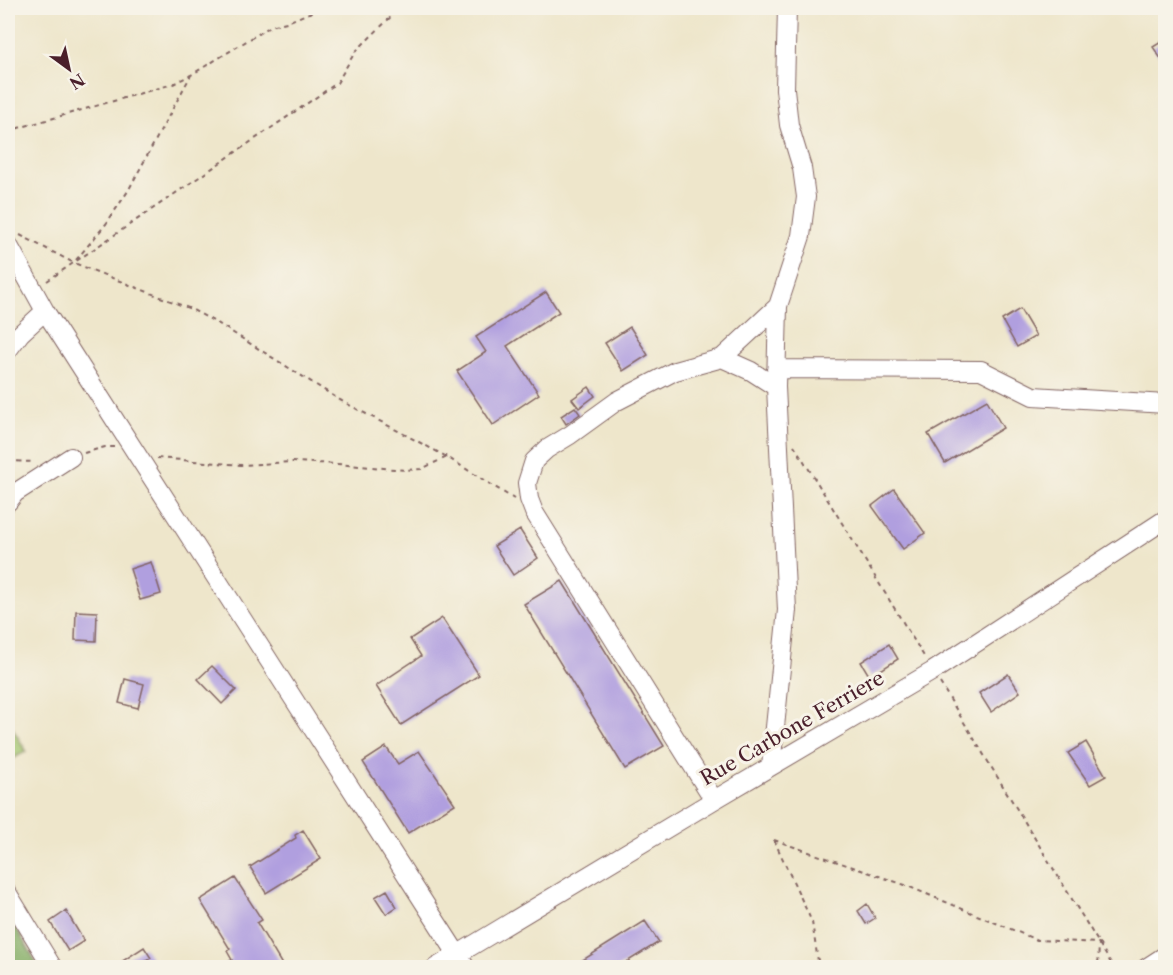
<svg xmlns="http://www.w3.org/2000/svg" width="1173" height="975" viewBox="0 0 1173 975" font-family="'Libre Caslon Text',serif">
<rect width="100%" height="100%" fill="#f7f3e8"/>
<filter id="ink" filterUnits="userSpaceOnUse"><feTurbulence type="fractalNoise" baseFrequency=".0167" numOctaves="2"/><feDisplacementMap in="SourceGraphic" scale="12" xChannelSelector="R" yChannelSelector="G"/><feConvolveMatrix kernelMatrix="1 2 1 2 8 2 1 2 1" color-interpolation-filters="sRGB"/></filter>
<filter id="wash" filterUnits="userSpaceOnUse"><feTurbulence type="fractalNoise" baseFrequency=".008" numOctaves="4" result="noise"/><feDisplacementMap in="SourceGraphic" scale="24" xChannelSelector="R" yChannelSelector="G"/><feGaussianBlur stdDeviation="1.35" result="paint"/><feColorMatrix in="noise" values="0 0 0 0 0 0 0 0 0 0 0 0 0 0 0 0 0 1.4 0 .05"/><feComposite in="paint" operator="in"/></filter>
<g filter="url(#wash)">
<rect width="100%" height="100%" fill="#eee6cb"/>
<path fill="#a1c46d" stroke="#76724c" stroke-width="1.5" d="M10 724 26 751 8 762V726Z"/>
<path fill="#80aa60" stroke="#656446" stroke-width="1.5" d="M8 914 39 967H8Z"/>
<g id="blocks">
<path fill="#b09fdf" d="M1166 39V66L1153 47Z
M546 292 559 312 507 346 539 394 493 425 457 371 486 352 476 337Z
M1020 309 1036 336 1017 347 1002 320Z
M630 327 648 355 623 371 605 343Z
M589 387 595 396 579 408 572 399Z
M987 400 1003 428 945 463 928 434Z
M575 407 580 414 566 424 561 416Z
M894 489 925 533 903 549 872 506Z
M520 530 538 558 513 575 494 546Z
M151 562 161 594 140 600 130 569Z
M562 581 664 746 625 769 524 604Z
M76 611 97 612 96 641 75 640Z
M442 618 479 675 401 725 376 686 421 656 410 639Z
M889 644 898 659 870 677 861 662Z
M212 666 236 690 222 704 198 679Z
M1008 674 1020 692 991 712 979 693Z
M125 679 144 684 138 708 119 703Z
M1086 742 1106 776 1090 785 1068 753Z
M386 747 398 764 419 751 455 804 408 833 363 762Z
M303 830 321 859 266 893 250 867 296 838 295 835Z
M235 878 262 920 257 923 284 968H218L232 960 227 951 230 949 200 900Z
M387 890 397 907 386 914 375 897Z
M867 904 875 918 866 924 858 911Z
M66 911 84 941 68 951 50 922Z
M645 921 659 942 617 968H570Z
M144 947 151 958 146 961 151 968H112Z"/>
</g>
</g>
<g filter="url(#ink)">
<use href="#blocks" fill-opacity="0" stroke="#836563" stroke-width="1.5"/>
<g fill="none" stroke-linecap="round" stroke-linejoin="round">
<g stroke="#836563" stroke-width="20">
<path id="minor" d="M8 244 45 311 466 968
M8 350 20 334 45 311
M722 358 751 371 776 387
M776 369 981 370 1033 396 1166 404
M8 502 15 493 71 457
M771 766 787 610 776 387 778 306 801 236 806 197 802 168 789 125 785 89 787 8
M714 800 534 512 529 499 527 483 534 461 547 449 570 435 617 401 675 371 722 358 778 306
M8 894 53 968
M435 968 714 800 933 671 1166 519
M1146 968 1166 955"/>
</g>
<path stroke="#836563" stroke-width="2" stroke-dasharray="4.5 4.5" stroke-linecap="butt" d="M8 131 173 84 191 75 271 26 290 21 321 8
M20 235 74 263 191 309 219 324 340 400 447 457 514 499
M76 260 106 224 128 191 191 75
M47 281 337 83 355 52 400 8
M794 445 925 658
M84 453 105 447H114
M157 458 241 465 293 462 337 464 406 470 421 469 447 457
M8 461 35 462
M940 683 1114 968
M774 840 905 885 1037 940 1099 943 1098 968
M774 840 812 922 819 968"/>
<use href="#minor" stroke="#fff" stroke-width="18"/>
</g>
</g>
<g text-anchor="middle" dominant-baseline="central" stroke-width="6" stroke-linejoin="round" paint-order="stroke">
<g font-size="20" fill="#4a1f2b" stroke="#f7f3e8">
<text transform="translate(792 728) rotate(-30)">Rue Carbone Ferriere</text>
</g>
</g>
<rect width="1173" height="975" fill="none" stroke="#f7f3e8" stroke-width="30"/>
<g transform="translate(69 69) rotate(147)" stroke="#f7f3e8" stroke-width="4.5" paint-order="stroke">
<path d="M0-4.5L10 22L0 15L-10 22Z" fill="#4a1f2b"/>
<text y="-9" font-size="16" font-weight="bold" text-anchor="middle" fill="#4a1f2b">N</text>
</g>
</svg>
